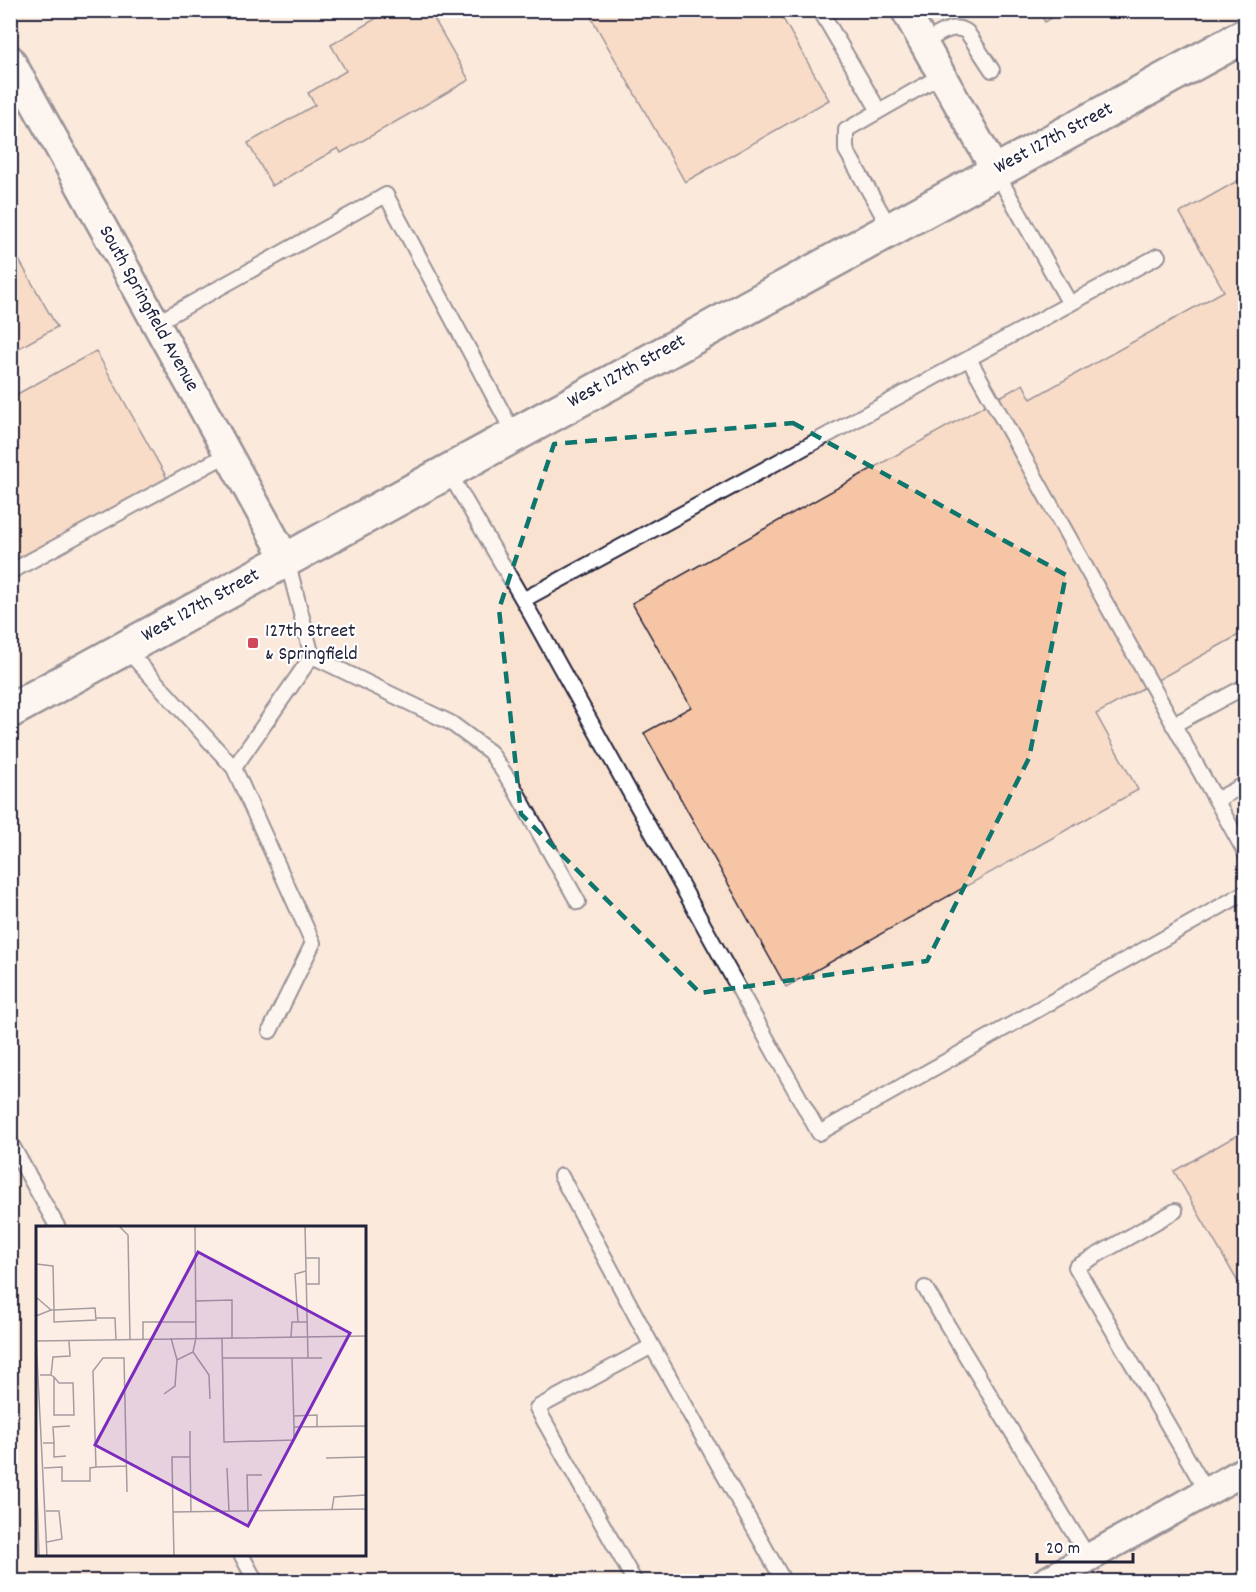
<svg xmlns="http://www.w3.org/2000/svg" width="1256" height="1592" viewBox="0 0 1256 1592" font-family="Dekko,sans-serif">
<rect width="100%" height="100%" fill="#fceee4"/>
<filter id="ink" filterUnits="userSpaceOnUse"><feTurbulence type="fractalNoise" baseFrequency=".0167" numOctaves="2"/><feDisplacementMap in="SourceGraphic" scale="12" xChannelSelector="R" yChannelSelector="G"/><feConvolveMatrix kernelMatrix="1 2 1 2 8 2 1 2 1" color-interpolation-filters="sRGB"/></filter>
<g filter="url(#ink)">
<path fill="#fae2d1" fill-rule="evenodd" d="M11 11H1245V1581L11 1582ZM38 1228H364V1554H38Z"/>
<path fill="#f5c5a5" stroke="#22223b" stroke-width="1.5" d="M390 10H429L469 80 341 153 338 148 272 186 248 143 315 105 308 93 346 71 331 45Z
M587 10H778L829 100 685 182Z
M1038 10H1065L1045 22Z
M1246 176V631L1096 714 1138 790 786 987 644 733 691 707 632 603 1023 384 1031 399 1224 291 1180 213Z
M10 244 57 327 10 353Z
M96 351 168 480 10 567V398Z
M1246 1130V1296L1174 1171Z"/>
<g fill="none" stroke-linecap="round" stroke-linejoin="round">
<g stroke="#22223b" stroke-width="18">
<path id="lane" d="M820 10 879 111
M923 43C937 36 952 22 967 32L992 70
M996 172 1070 304
M890 228 846 150V130L942 75
M156 323 386 195 514 434
M969 359 1216 800 1246 784
M448 471 523 600 819 1133 1246 892
M10 572 228 454
M523 600 1158 256
M125 648 234 768 312 656 287 560
M312 656 451 723 490 752 513 786 578 902
M1173 725 1246 686
M234 768 313 943 270 1031
M1216 800 1246 854
M10 1142 58 1228
M561 1176 652 1346
M1175 1211 1076 1267 1207 1492
M925 1288 1088 1557
M241 1554 256 1582
M635 1582 537 1408 652 1346 784 1582"/>
</g>
<g stroke="#22223b" stroke-width="32">
<path id="street" d="M905 10 995 170
M10 59 286 559
M1045 1582 1246 1470"/>
</g>
<g stroke="#22223b" stroke-width="38">
<path id="secondary" d="M10 711 1246 35"/>
</g>
<use href="#lane" stroke="#fff" stroke-width="14"/>
<use href="#street" stroke="#fff" stroke-width="27"/>
<use href="#secondary" stroke="#fff" stroke-width="33"/>
</g>
</g>
<path d="M0 0H1256V1592H0ZM793 423 1066 575 1029 758 927 961 700 993 521 814 499 609 554 444Z" fill="#fceee4" fill-opacity=".55" fill-rule="evenodd"/>
<path fill="none" stroke="#0f766e" stroke-width="4.5" stroke-dasharray="12 8" stroke-linejoin="round" d="M793 423 1066 575 1029 758 927 961 700 993 521 814 499 609 554 444Z"/>
<rect fill="#d1495b" stroke="#fff" stroke-width="2" x="247" y="637" width="12" height="12" rx="3"/>
<g text-anchor="middle" dominant-baseline="central" stroke-width="4.5" stroke-linejoin="round" paint-order="stroke">
<g font-size="20" fill="#22223b" stroke="#fff">
<text transform="translate(1054 139) rotate(-28)">West 127th Street</text>
<text transform="translate(148 309) rotate(61)">South Springfield Avenue</text>
<text transform="translate(627 372) rotate(-29)">West 127th Street</text>
<text transform="translate(201 606) rotate(-29)">West 127th Street</text>
</g>
<g font-size="20" fill="#22223b" stroke="#fff" text-anchor="start">
<text x="265" y="632">127th Street<tspan x="265" dy="23">&amp; Springfield</tspan></text>
</g>
</g>
<g transform="translate(36 1226)">
<rect width="330" height="330" fill="#fceee4"/>
<path fill="none" stroke="#a59ca0" stroke-width="1.5" d="M83 0 92 9 94 113M269 0 272 132M0 1 22 0M270 32H283V58H270M0 38 17 40 18 84V96L60 94 59 82 18 84H15L0 90M0 71 15 84M160 75 196 74V112M60 92H79L80 114M262 96 259 48 270 45M255 111 256 96H271M0 112 11 330M135 112 141 134 157 126 160 112 159 0M186 112 188 216 258 214V201M107 113V96H160M0 115 330 110M157 126 173 149 174 173M187 132H286M256 132 258 201 330 200M4 149H15L17 131 34 130 33 115M15 149 18 151 23 157H37L38 189H18V151M128 168 139 160 141 134M258 190 281 189V201M154 205V231M7 217H18L17 201 34 200M18 217V231L30 230M0 227 3 330M290 232 330 231M60 241 91 240M8 242 26 241V255H54V242L60 241 57 145 67 132H88L91 266M191 242 193 285M296 283 298 271 330 269M10 285H23L26 313 11 316M212 285 211 249H226M137 286 136 231H154L155 286M138 330 137 286 330 283"/>
<path fill="#7b2cbf" fill-opacity="0.15" stroke="#7b2cbf" stroke-width="3" d="M162 26 314 107 212 300 59 219Z"/>
<rect width="330" height="330" fill="none" stroke="#22223b" stroke-width="3"/>
</g>
<rect width="1256" height="1592" fill="none" stroke="#fff" stroke-width="36"/>
<rect x="18" y="18" width="1220" height="1556" fill="none" stroke="#22223b" stroke-width="2" filter="url(#ink)"/>
<path d="M1037 1553v9h96v-9" fill="none" stroke="#22223b" stroke-width="3"/>
<text x="1046" y="1553" font-size="18" fill="#22223b" stroke="#ffffff" stroke-width="4.5" paint-order="stroke">20 m</text>
</svg>
